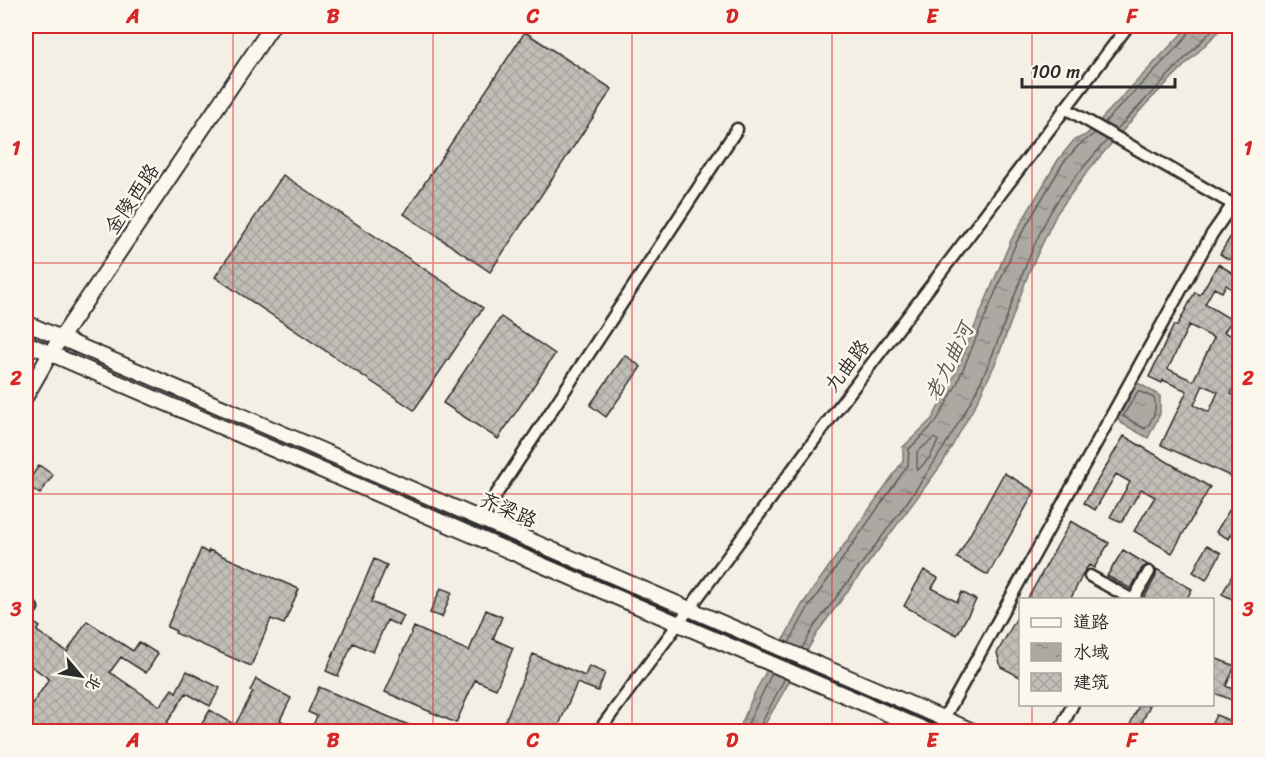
<svg xmlns="http://www.w3.org/2000/svg" width="1265" height="757" viewBox="0 0 1265 757" font-family="Sriracha,'LXGW WenKai TC',sans-serif">
<defs>
<pattern id="water-ripples" width="26" height="14" patternUnits="userSpaceOnUse" patternTransform="scale(1.5)"><rect width="26" height="14" fill="#aca9a2"/><path d="M2 4q2-2 4 0t4 0M15 11q2-2 4 0t4 0" fill="none" stroke="#8c8a84"/></pattern>
<pattern id="building-cross-hatch" width="8" height="8" patternUnits="userSpaceOnUse" patternTransform="scale(1.5)"><rect width="8" height="8" fill="#c0beb6"/><path d="M0 0l8 8M0 8l8-8" fill="none" stroke="#a5a39d"/></pattern>
</defs>
<rect width="100%" height="100%" fill="#f3efe4"/>
<filter id="ink" filterUnits="userSpaceOnUse"><feTurbulence type="fractalNoise" baseFrequency=".0167" numOctaves="2"/><feDisplacementMap in="SourceGraphic" scale="12" xChannelSelector="R" yChannelSelector="G"/><feConvolveMatrix kernelMatrix="1 2 1 2 8 2 1 2 1" color-interpolation-filters="sRGB"/></filter>
<g filter="url(#ink)">
<path fill="url(#water-ripples)" stroke="#787772" stroke-width="1.5" d="M1189 26H1224L1146 104 1091 167 1057 213 1029 272 997 360 977 402 942 464 819 630 761 731 738 732 754 694 802 605 903 461V447L932 419 951 383 1011 240 1058 160 1074 140 1086 135Z
M1134 384H1140L1160 396V414L1148 438 1121 423 1117 418Z"/>
<g fill="none" stroke-linecap="round" stroke-linejoin="round">
<path stroke="#5f5d5b" stroke-width="1.5" d="M1104 123 1183 41 1193 26
M1116 130 1216 26
M1138 391 1154 398C1158 408 1152 422 1145 429L1123 416Z
M934 438 938 441 930 457 917 471V452Z
M789 643 808 608 908 465 909 449 936 422 956 386 1016 243 1063 163 1078 146 1095 133
M802 648 814 627C869 553 928 481 972 399 1004 339 1018 271 1051 211 1066 186 1088 162 1107 140
M744 732 772 673
M757 732 785 678"/>
</g>
<path fill="url(#building-cross-hatch)" stroke="#2b2b2b" stroke-width="1.5" fill-rule="evenodd" d="M525 32 612 89 490 272 404 214Z
M283 175 483 308 414 410 215 277Z
M1239 223V242L1229 260 1220 254Z
M1218 264 1239 277V294L1226 285 1222 292 1214 288 1205 304 1232 320 1224 332 1239 339V374L1231 394 1239 398V480L1161 445 1187 391 1163 380 1162 383 1149 377 1174 325 1177 326 1195 292 1200 295ZM1189 325 1214 338 1193 381 1168 369ZM1203 385 1218 392 1209 412 1194 405Z
M501 317 555 354 498 439 443 403Z
M625 355 641 367 606 417 590 405Z
M1124 436 1210 487 1172 553 1134 531 1155 497 1141 489 1122 522 1110 517 1130 482 1116 474 1095 510 1084 503Z
M39 465 53 475 40 494 26 485Z
M1004 473 1035 491 988 575 957 558Z
M1239 494V520L1229 539 1216 532Z
M1071 521 1109 543 1094 568 1089 565 1084 572 1070 600H1027Z
M1207 545 1221 553 1206 580 1193 572Z
M201 549 208 553 209 550 299 589 284 624 271 619 251 666 175 633 176 631 167 627Z
M1123 550 1148 565 1142 568 1131 589 1107 576Z
M374 559 387 565 371 602 404 616 399 626 387 620 373 652 353 643 338 676 326 671Z
M1239 563V596L1236 601 1222 594Z
M1156 569 1192 589 1186 600H1143L1156 576Z
M924 570 938 578 932 588 957 602 962 592 976 600 957 635 904 606Z
M441 588 452 592 442 617 430 613Z
M486 610 502 617 493 639 513 648 496 689 475 680 456 723 385 692 414 627 469 651Z
M1020 612V677L1001 667 997 653Z
M26 617 40 627 37 631 67 652 87 621 133 651 139 642 158 654 146 673 121 657 110 672 160 706 172 689 176 692 187 671 220 688 210 706 186 693 161 732H26V714L49 679 26 662Z
M533 654 585 676 589 666 605 673 598 691 577 683 556 732H517L503 726Z
M1212 657 1235 666 1226 686 1239 692V703L1212 692Z
M256 679 291 698 280 720 302 732H197L210 710 235 725 253 692 250 691Z
M319 687 377 712 426 732H310L317 716 308 712Z
M1139 705H1150L1138 731 1129 727Z
M1216 715 1238 724 1235 732 1212 723Z"/>
<g fill="none" stroke-linecap="round" stroke-linejoin="round">
<g stroke="#2b2b2b" stroke-width="15">
<path id="minor" d="M1065 108 1239 208
M480 519 737 129
M1090 576 1133 600
M1133 600 1149 572
M26 604 32 608
M944 718 1212 234 1240 194
M598 732 841 404 1128 26
M1059 732 1073 704"/>
</g>
<g stroke="#2b2b2b" stroke-width="18">
<path id="major" d="M26 323 975 732
M26 343 930 732
M26 396 50 354 272 26"/>
</g>
<use href="#minor" stroke="#fbf7ec" stroke-width="10"/>
<use href="#major" stroke="#fbf7ec" stroke-width="14"/>
</g>
</g>
<path fill="none" stroke="#d62828" stroke-width="1.5" stroke-opacity="0.55" d="M233 26V732M433 26V732M632 26V732M832 26V732M1032 26V600M26 263H1240M26 494H1240M1032 704V732"/>
<g text-anchor="middle" dominant-baseline="central" stroke-width="5" stroke-linejoin="round" paint-order="stroke">
<g font-size="20" fill="#2b2b2b" stroke="#fbf7ec">
<text transform="translate(132 199) rotate(-56)">金陵西路</text>
<text transform="translate(847 366) rotate(-53)">九曲路</text>
<text transform="translate(508 510) rotate(23)">齐梁路</text>
</g>
<g font-size="21" font-style="italic" fill="#585755" stroke="#fbf7ec">
<text transform="translate(949 362) rotate(-64)">老九曲河</text>
</g>
</g>
<rect width="1265" height="757" fill="none" stroke="#fbf7ec" stroke-width="66"/>
<rect x="1019" y="598" width="195" height="108" fill="#fbf7ec" stroke="#a8a59f" stroke-width="1.5"/>
<rect x="1031" y="618" width="30" height="9" fill="#fbf7ec" stroke="#a8a59f" stroke-width="1.5"/>
<text x="1073" y="628" font-size="18" fill="#2b2b2b">道路</text>
<rect x="1031" y="643" width="30" height="18" fill="url(#water-ripples)" stroke="#a8a59f" stroke-width="1.5"/>
<text x="1073" y="658" font-size="18" fill="#2b2b2b">水域</text>
<rect x="1031" y="673" width="30" height="18" fill="url(#building-cross-hatch)" stroke="#a8a59f" stroke-width="1.5"/>
<text x="1073" y="688" font-size="18" fill="#2b2b2b">建筑</text>
<g transform="translate(81 676) rotate(119)" stroke="#fbf7ec" stroke-width="4.5" paint-order="stroke">
<path d="M0-4.5L10 22L0 15L-10 22Z" fill="#2b2b2b"/>
<text y="-9" font-size="16" font-weight="bold" text-anchor="middle" fill="#2b2b2b">北</text>
</g>
<path d="M1022 78v9h153v-9" fill="none" stroke="#2b2b2b" stroke-width="3"/>
<text x="1031" y="78" font-size="18" fill="#2b2b2b" stroke="#fbf7ec" stroke-width="4.5" paint-order="stroke">100 m</text>
<rect x="33" y="33" width="1199" height="691" fill="none" stroke="#d62828" stroke-width="2"/>
<g font-size="20" text-anchor="middle" font-weight="bold" fill="#d62828">
<text x="133" y="23">A</text>
<text x="333" y="23">B</text>
<text x="533" y="23">C</text>
<text x="732" y="23">D</text>
<text x="932" y="23">E</text>
<text x="1132" y="23">F</text>
<text x="16" y="155">1</text>
<text x="1248" y="155">1</text>
<text x="16" y="385">2</text>
<text x="1248" y="385">2</text>
<text x="16" y="616">3</text>
<text x="1248" y="616">3</text>
<text x="133" y="747">A</text>
<text x="333" y="747">B</text>
<text x="533" y="747">C</text>
<text x="732" y="747">D</text>
<text x="932" y="747">E</text>
<text x="1132" y="747">F</text>
</g>
</svg>
